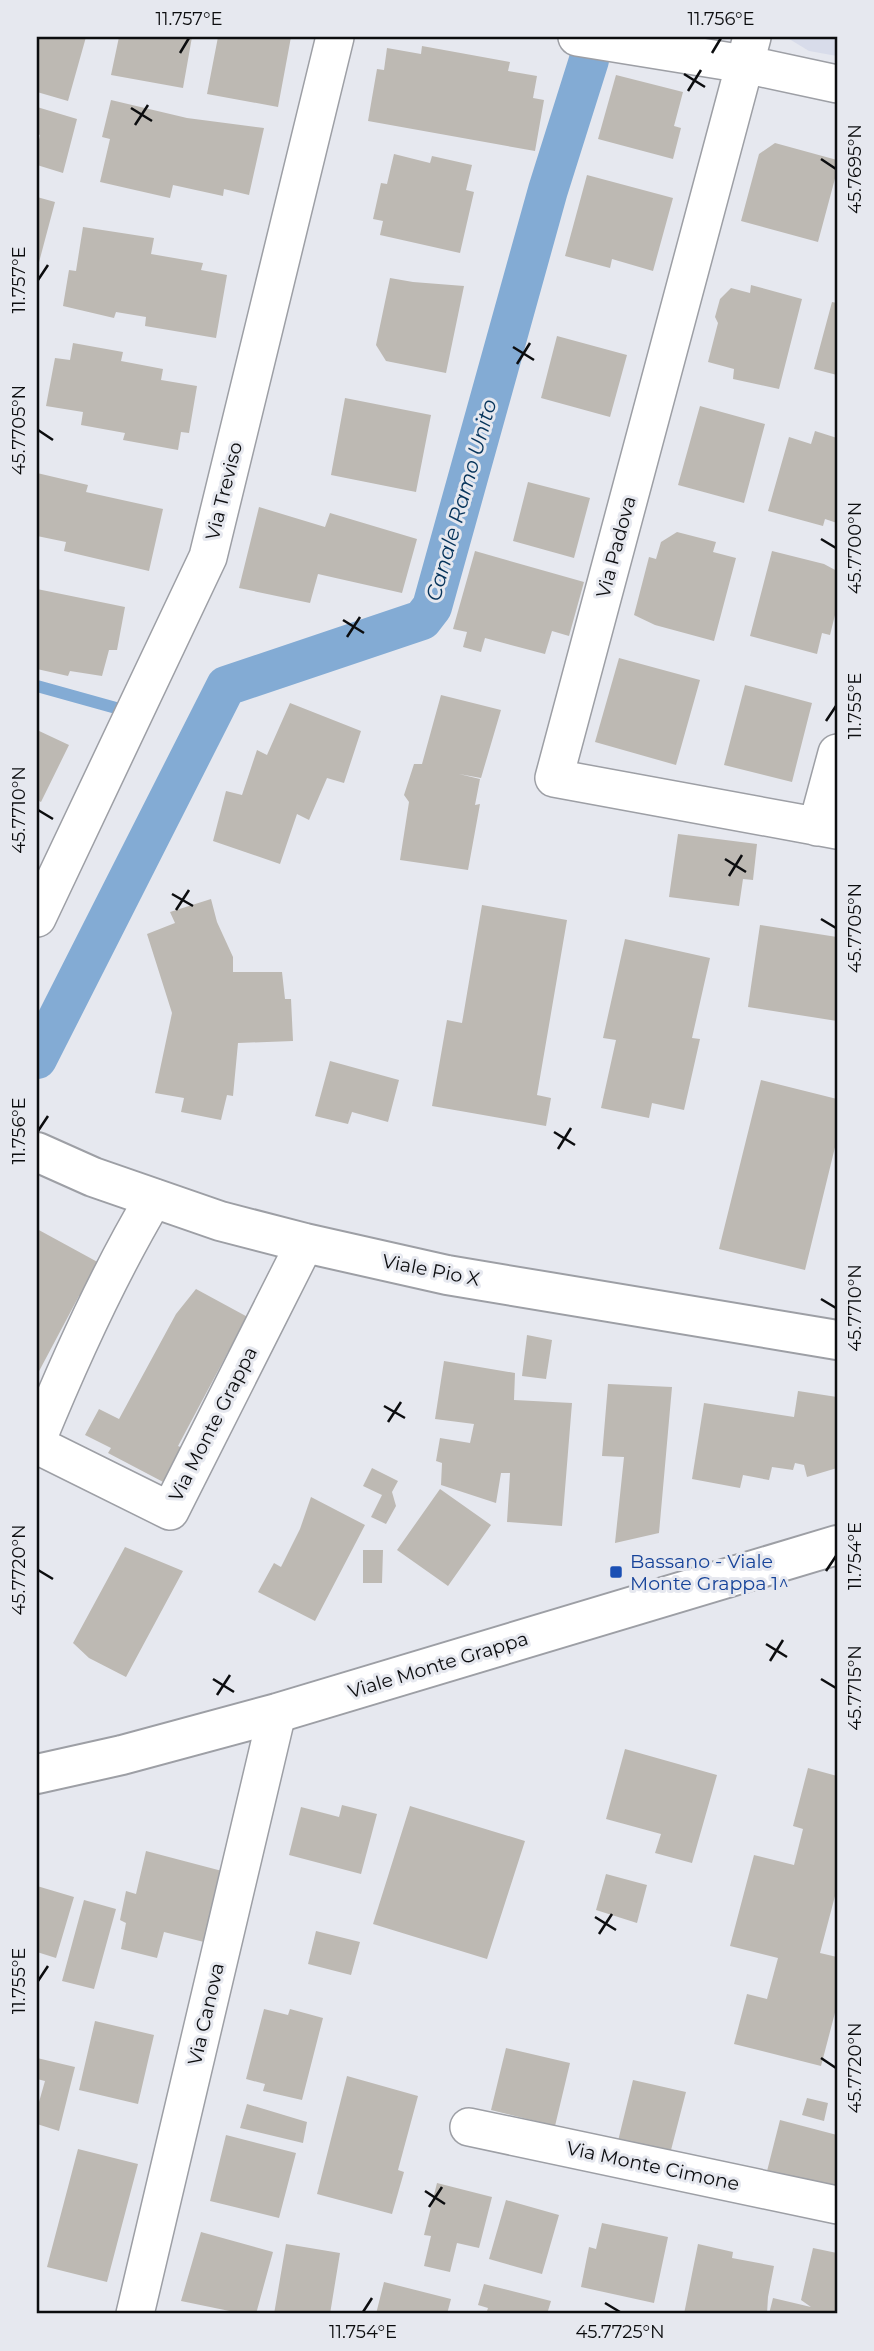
<svg xmlns="http://www.w3.org/2000/svg" width="874" height="2351" viewBox="0 0 874 2351" font-family="Montserrat,sans-serif">
<rect width="100%" height="100%" fill="#e6e8ef"/>
<path fill="#d8dcea" d="M786 37H837V56L809 51Z"/>
<g fill="none" stroke-linecap="round" stroke-linejoin="round">
<path stroke="#83abd4" stroke-width="12" d="M37 686 116 708"/>
<path stroke="#83abd4" stroke-width="40" d="M37 1059 226 686 422 620 432 607 548 190 589 60"/>
</g>
<path fill="#bdb9b3" d="M37 37H86L68 101 37 92Z
M119 37H192L183 88 111 75Z
M218 37H291L278 107 207 94Z
M422 46 510 62 508 71 537 76 533 98 544 100 535 151 368 121 377 69 384 70 387 48 421 54Z
M616 75 683 92 674 126 681 128 673 159 598 139Z
M111 100 187 118 264 128 249 195 224 189 223 196 173 185 170 198 100 182 110 139 102 137Z
M37 107 77 119 63 173 37 165V148L40 135 37 134Z
M775 143 837 160V171L818 242 741 221 759 154Z
M394 154 430 163 432 156 472 165 466 190 474 192 460 253 380 235 383 221 373 219 381 183 387 184Z
M587 175 673 198 653 271 612 259 610 268 565 256Z
M37 197 55 202 38 266H37Z
M83 227 154 238 151 254 203 263 201 270 227 275 216 338 145 326 146 317 116 312 114 318 63 306 69 270 76 271Z
M390 278 413 282 464 286 446 373 386 361 376 345Z
M751 285 802 299 779 389 733 379 734 369 708 362 718 323 715 317 720 299 731 288 750 293Z
M832 302 837 303V375L814 369Z
M557 336 627 355 610 417 541 398Z
M73 343 123 352 121 361 163 369 161 380 197 386 189 433 181 432 178 450 123 440 125 433 81 425 83 412 46 406 55 358 70 360Z
M345 398 431 415 416 492 331 475Z
M700 406 765 424 744 503 678 485Z
M815 431 837 438V523L825 519 823 526 768 511 789 437 811 444Z
M37 473 88 485 86 492 163 509 149 571 64 551 66 542 37 536Z
M528 482 590 498 574 558 513 541Z
M259 507 325 527 330 513 417 539 402 593 318 574 310 603 239 588Z
M677 532 716 542 713 552 736 558 714 641 655 625 634 615 649 557 656 559 661 542Z
M475 551 584 582 569 636 552 631 545 654 485 638 481 652 463 647 467 632 453 629Z
M772 551 824 564 837 571V607L830 635 822 633 817 654 750 636Z
M37 589 125 607 117 650H109L102 676 70 671 68 676 37 669Z
M619 658 700 680 676 765 595 742Z
M745 685 812 703 792 782 724 765Z
M441 695 501 710 481 778 459 774 480 779 475 805 480 804 468 870 400 860 409 802 404 795 414 764H422Z
M290 703 361 731 344 783 327 778 309 820 297 814 280 864 213 841 226 791 242 795 257 750 267 755Z
M37 730 69 745 41 802 37 800Z
M678 834 757 844 753 880 743 879 739 906 669 897Z
M211 899 217 922 233 957V972H282L285 999H291L293 1041 238 1043 233 1096 227 1095 221 1120 181 1112 184 1098 155 1093 172 1013 147 934 175 923 170 912Z
M482 905 567 920 537 1095 551 1098 546 1126 432 1106 447 1020 462 1023Z
M760 925 837 937V1021L748 1007Z
M625 939 710 958 692 1038 700 1039 684 1110 652 1103 649 1118 601 1108 616 1040 603 1038Z
M330 1061 399 1080 388 1122 352 1112 348 1124 315 1116Z
M761 1080 837 1099V1139L805 1270 719 1249Z
M37 1229 103 1265 85 1299 79 1296 37 1375Z
M196 1289 255 1321 236 1356 228 1352 178 1446 185 1449 167 1484 108 1453 111 1448 85 1435 99 1409 119 1419 176 1314Z
M527 1335 552 1340 546 1379 522 1376Z
M444 1361 515 1373 514 1400 572 1403 562 1526 507 1522 510 1473H501L496 1503 441 1485 442 1463 436 1461 440 1438 470 1443 474 1424 435 1419Z
M608 1384 672 1387 659 1533 615 1543 624 1457 602 1456Z
M798 1391 837 1397V1468L807 1477 804 1465 795 1463 793 1470 772 1467 769 1480 743 1475 740 1488 692 1479 704 1403 794 1417Z
M372 1468 398 1481 392 1492 396 1506 386 1524 371 1517 382 1495 363 1486Z
M440 1489 491 1525 448 1586 397 1550Z
M311 1497 365 1525 315 1621 258 1592 274 1563 281 1567 300 1529Z
M125 1547 183 1571 126 1677 89 1658 73 1643Z
M363 1550H383L382 1583H363Z
M625 1749 717 1775 692 1863 655 1853 661 1834 606 1819Z
M808 1768 837 1776V1897L835 1896 820 1953 837 1957V2005L821 2066 734 2044 747 1994 767 1999 778 1958 730 1946 754 1855 794 1865 803 1829 793 1826Z
M342 1805 377 1814 361 1874 289 1855 301 1807 339 1817Z
M410 1806 525 1841 487 1959 373 1924Z
M146 1851 222 1871 204 1942 164 1932 157 1958 121 1949 126 1923 120 1920 126 1891 136 1894Z
M606 1874 647 1885 637 1923 596 1910Z
M37 1886 74 1897 56 1958 37 1952Z
M84 1900 116 1909 94 1989 62 1981Z
M316 1931 360 1942 351 1975 308 1964Z
M264 2009 288 2015 290 2009 323 2018 302 2100 263 2091 265 2084 246 2079Z
M95 2021 154 2035 138 2104 79 2090Z
M506 2048 570 2063 555 2126 491 2110Z
M37 2058 75 2067 59 2131 37 2124V2109L45 2081 37 2079Z
M347 2076 418 2096 398 2170 404 2172 392 2214 317 2194Z
M633 2080 686 2092 670 2154 618 2141Z
M807 2098 828 2103 824 2121 802 2115Z
M247 2104 307 2122 303 2143 240 2128Z
M780 2120 837 2135V2197L765 2179Z
M226 2135 296 2153 279 2218 210 2201Z
M78 2149 138 2164 107 2282 47 2267Z
M437 2183 492 2197 479 2248 457 2243 450 2272 424 2266 431 2236 424 2235Z
M506 2200 559 2215 542 2274 489 2259Z
M602 2223 668 2237 654 2303 581 2287 589 2247 596 2249Z
M201 2232 273 2252 256 2314H244L181 2301Z
M286 2244 340 2253 330 2314H274Z
M698 2244 733 2252 732 2258 774 2266 768 2297 767 2314H684Z
M813 2248 837 2253V2314H769L773 2298 811 2307 801 2300Z
M384 2282 451 2299 447 2314H376Z
M484 2284 551 2301 547 2314H486L488 2308 478 2305Z"/>
<g fill="none" stroke-linecap="round" stroke-linejoin="round">
<g stroke="#9d9fa5" stroke-width="40">
<path id="street" d="M577 37 744 64 837 84
M752 37 554 778 837 830
M817 827 837 753
M37 918 208 557 335 37
M37 1440C71 1357 108 1275 154 1198
M37 1445 170 1511 305 1243
M469 2127 837 2205
M135 2314 277 1713"/>
</g>
<g stroke="#9d9fa5" stroke-width="42">
<path id="secondary" d="M37 1152 93 1177 220 1221 305 1243 447 1275 837 1340
M37 1774 122 1755 277 1713 837 1545"/>
</g>
<use href="#street" stroke="#fff" stroke-width="37"/>
<use href="#secondary" stroke="#fff" stroke-width="38"/>
</g>
<path fill="none" stroke="#0c0d0f" stroke-width="2.5" d="M180 53 189 38M712 53 721 38M684 74 705 87M688 91 701 70M131 108 152 121M135 125 148 105M821 159 836 169M38 280 48 265M513 347 534 360M517 364 530 343M38 430 53 440M821 539 836 548M343 620 364 633M347 637 360 617M826 721 836 706M38 810 53 819M725 859 746 872M729 876 742 855M172 894 193 906M176 910 189 890M821 919 836 928M38 1131 48 1116M554 1132 575 1145M558 1149 571 1128M821 1299 836 1308M384 1406 405 1418M388 1422 401 1402M38 1570 53 1579M826 1571 836 1556M766 1644 787 1657M770 1661 783 1640M213 1679 234 1692M821 1679 836 1688M217 1695 230 1675M595 1917 616 1930M599 1934 612 1914M38 1981 48 1966M821 2058 836 2068M425 2191 445 2204M429 2207 442 2187M605 2303 620 2312M363 2312 372 2298"/>
<rect fill="#1a4fb4" stroke="#e6e8ef" stroke-width="2.5" x="609" y="1565" width="14" height="14" rx="3.5"/>
<g text-anchor="middle" dominant-baseline="central" stroke-width="6" stroke-linejoin="round" paint-order="stroke">
<g font-size="19" fill="#0c0d0f" stroke="#e6e8ef">
<text transform="translate(224 491) rotate(-76)">Via Treviso</text>
<text transform="translate(616 547) rotate(-75)">Via Padova</text>
<text transform="translate(431 1270) rotate(11)">Viale Pio X</text>
<text transform="translate(213 1424) rotate(-63)">Via Monte Grappa</text>
<text transform="translate(438 1665) rotate(-17)">Viale Monte Grappa</text>
<text transform="translate(206 2014) rotate(-77)">Via Canova</text>
<text transform="translate(653 2166) rotate(12)">Via Monte Cimone</text>
</g>
<g font-size="19" fill="#164399" stroke="#e6e8ef" text-anchor="start">
<text x="630" y="1561">Bassano - Viale<tspan x="630" dy="22">Monte Grappa 1^</tspan></text>
</g>
<g font-size="21" font-style="italic" fill="#05335a" stroke="#e6e8ef">
<text transform="translate(461 500) rotate(-74)">Canale Ramo Unito</text>
</g>
</g>
<rect width="874" height="2351" fill="none" stroke="#e6e8ef" stroke-width="77"/>
<rect x="38" y="38" width="798" height="2274" fill="none" stroke="#0c0d0f" stroke-width="2.5"/>
<g font-size="18" text-anchor="middle" fill="#0c0d0f">
<text x="189" y="25">11.757°E</text>
<text x="721" y="25">11.756°E</text>
<text transform="translate(855 169) rotate(-90)" y="6">45.7695°N</text>
<text transform="translate(19 280) rotate(-90)" y="6">11.757°E</text>
<text transform="translate(19 430) rotate(-90)" y="6">45.7705°N</text>
<text transform="translate(855 548) rotate(-90)" y="6">45.7700°N</text>
<text transform="translate(855 706) rotate(-90)" y="6">11.755°E</text>
<text transform="translate(19 810) rotate(-90)" y="6">45.7710°N</text>
<text transform="translate(855 928) rotate(-90)" y="6">45.7705°N</text>
<text transform="translate(19 1131) rotate(-90)" y="6">11.756°E</text>
<text transform="translate(855 1308) rotate(-90)" y="6">45.7710°N</text>
<text transform="translate(855 1556) rotate(-90)" y="6">11.754°E</text>
<text transform="translate(19 1570) rotate(-90)" y="6">45.7720°N</text>
<text transform="translate(855 1688) rotate(-90)" y="6">45.7715°N</text>
<text transform="translate(19 1981) rotate(-90)" y="6">11.755°E</text>
<text transform="translate(855 2068) rotate(-90)" y="6">45.7720°N</text>
<text x="363" y="2338">11.754°E</text>
<text x="620" y="2338">45.7725°N</text>
</g>
</svg>
